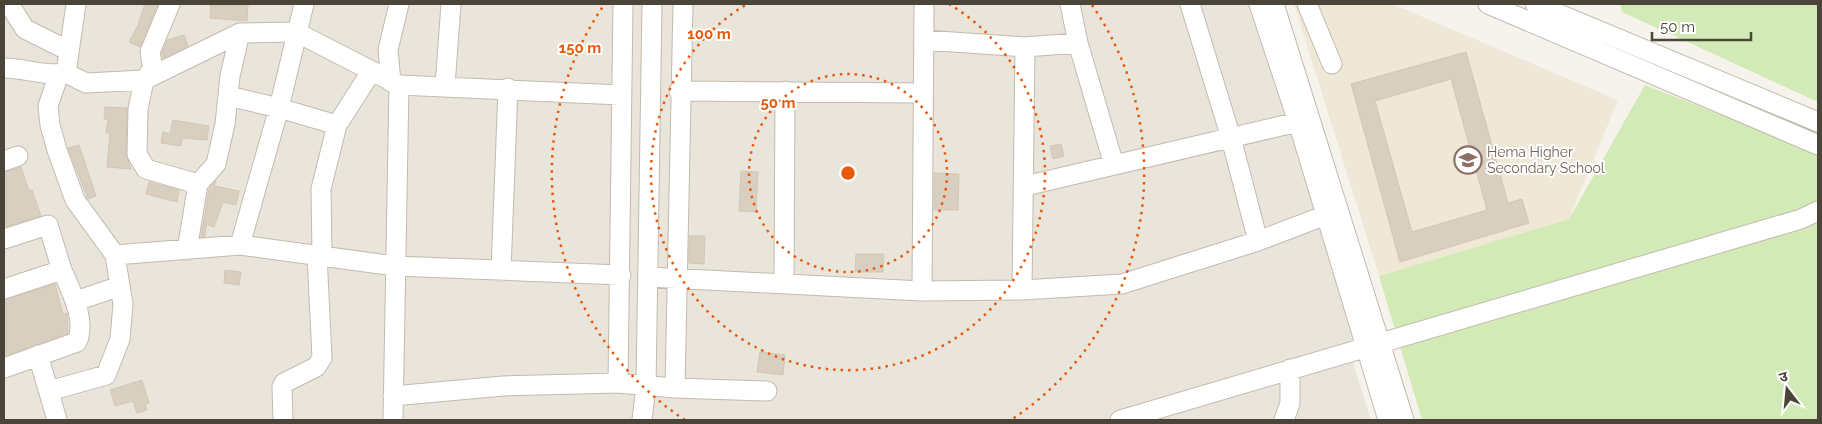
<svg xmlns="http://www.w3.org/2000/svg" width="1822" height="424" viewBox="0 0 1822 424" font-family="Raleway,'Noto Sans Devanagari',sans-serif">
<rect width="100%" height="100%" fill="#f6f3ec"/>
<path fill="#eae5da" d="M4 4H1283L1379 341 1349 350 1371 420H4Z"/>
<path fill="#efe8d6" d="M1294 4H1392L1618 100 1569 219 1379 276Z"/>
<path fill="#d2eab5" d="M1620 4H1818V102L1622 12Z
M1645 85 1818 153V420H1422L1379 276 1569 219Z"/>
<path fill="#d8cfc1" stroke="#d3c7b4" fill-rule="evenodd" d="M145 4H158L140 47 129 42 138 25Z
M211 4H248L247 21 210 18Z
M184 35 188 46 163 58 162 53 167 40Z
M1466 52 1508 203 1522 199 1529 223 1400 262 1351 84ZM1451 79 1487 210 1412 232 1375 101Z
M105 107 127 108 126 154 131 169 107 167 110 133H106L108 119H104Z
M173 120 209 126 207 140 182 138 181 146 161 143 163 132 170 134Z
M1061 144 1064 156 1053 159 1050 146Z
M79 145 96 196 88 199 68 148Z
M21 167 29 191 32 190 41 216 4 227V172Z
M741 171 758 172 756 212 739 211Z
M934 173 959 174 958 210H934Z
M216 181 214 186 239 191 236 205 223 202 214 227 206 224 205 237H201L209 189Z
M149 182 179 190 177 202 146 194Z
M689 236H705L704 264 689 263Z
M856 254H884L883 272H855Z
M225 270 241 272 239 285 224 283Z
M55 284 63 314 67 313 68 333 4 356V300Z
M760 352 785 355 783 375 757 372Z
M142 380 149 403 145 404 147 410 137 413 133 401 115 406 110 390Z"/>
<g fill="none" stroke-linecap="round" stroke-linejoin="round">
<g stroke="#c2bbae" stroke-width="21">
<path id="minor" d="M9 4 25 29 67 50
M76 4 66 73 86 83 144 80 240 33 296 32 399 85 621 95
M170 4 150 52 153 69 144 80 138 109 137 154 146 169 198 184
M1070 4 1078 43 1114 165
M1190 4 1231 138 1258 241
M1259 4 1298 122 1388 420
M1274 4 1404 420
M1307 4 1332 64
M1488 4 1818 145
M1535 4 1818 122
M924 40 1025 47 1078 43
M4 68C24 68 47 77 66 73
M391 82 388 50 399 4
M445 86 451 4
M679 91 923 93
M228 96 279 108 337 125
M4 161 18 156
M1025 186 1298 122
M4 239 48 225C53 240 57 255 62 270 70 289 87 320 77 342L4 368
M240 245 395 266 621 275
M187 250 198 184 216 164 225 124 230 76 240 33
M115 255 240 245 279 108 304 4
M322 256 321 189 337 125 371 72
M501 271 508 88
M648 277 922 291 1022 290 1122 284 1258 241 1326 215
M784 283 785 91
M4 289 62 270
M1022 290 1025 47
M922 291 924 4
M76 301 120 286
M38 355 57 420
M618 383 623 4
M675 388 683 4
M49 391 106 375 120 339 123 304 115 255 75 200 57 150 50 125 48 106 59 74
M393 396 503 386 618 383 675 388 767 391
M283 420 282 387 284 383 316 367 322 358 317 255
M393 420 399 85
M642 420 646 386 652 4
M1120 420 1801 219 1818 211
M1284 420 1290 403V369"/>
</g>
<use href="#minor" stroke="#fff" stroke-width="19"/>
</g>
<g fill="none" stroke="#e8590c" stroke-width="2.5" stroke-dasharray="2.5 5">
<circle cx="848" cy="173" r="99"/>
<path d="M949 4A197 197 0 1 1 747 4"/>
<path d="M685 420A296 296 0 0 1 604 5M1092 5A296 296 0 0 1 1011 420"/>
</g>
<defs>
<g id="school-ring" transform="scale(1.4375)"><circle r="9.5" fill="#fff" stroke="#8d6e63" stroke-width="1.5"/><path d="M0-5L7-2L0 1L-7-2ZM-4 1L0 2.5L4 1V4Q0 6-4 4Z" fill="#8d6e63"/></g>
</defs>
<g fill-rule="evenodd">
<use href="#school-ring" x="1468" y="160"/>
</g>
<g text-anchor="middle" dominant-baseline="central" stroke-width="4" stroke-linejoin="round" paint-order="stroke">
<g font-size="14" fill="#785e54" stroke="#fff" text-anchor="start">
<text x="1487" y="152">Hema Higher<tspan x="1487" dy="16">Secondary School</tspan></text>
</g>
</g>
<circle cx="848" cy="173" r="8" fill="#e8590c" stroke="#fff" stroke-width="2.5"/>
<g font-size="15" text-anchor="middle" font-weight="bold" fill="#e8590c" stroke="#fff" stroke-width="4" stroke-linejoin="round" paint-order="stroke">
<text x="709" y="39">100 m</text>
<text x="580" y="53">150 m</text>
<text x="778" y="108">50 m</text>
</g>
<rect width="1822" height="424" fill="none" stroke="#4b4439" stroke-width="10"/>
<g transform="translate(1787 389) rotate(344)" stroke="#ffffff" stroke-width="4" paint-order="stroke">
<path d="M0-4L9 19L0 12L-9 19Z" fill="#4b4439"/>
<text y="-8" font-size="14" font-weight="bold" text-anchor="middle" fill="#4b4439">उ</text>
</g>
<path d="M1652 32v8h99v-8" fill="none" stroke="#4b4439" stroke-width="2.5"/>
<text x="1660" y="32" font-size="15" fill="#4b4439" stroke="#ffffff" stroke-width="4" paint-order="stroke">50 m</text>
</svg>
